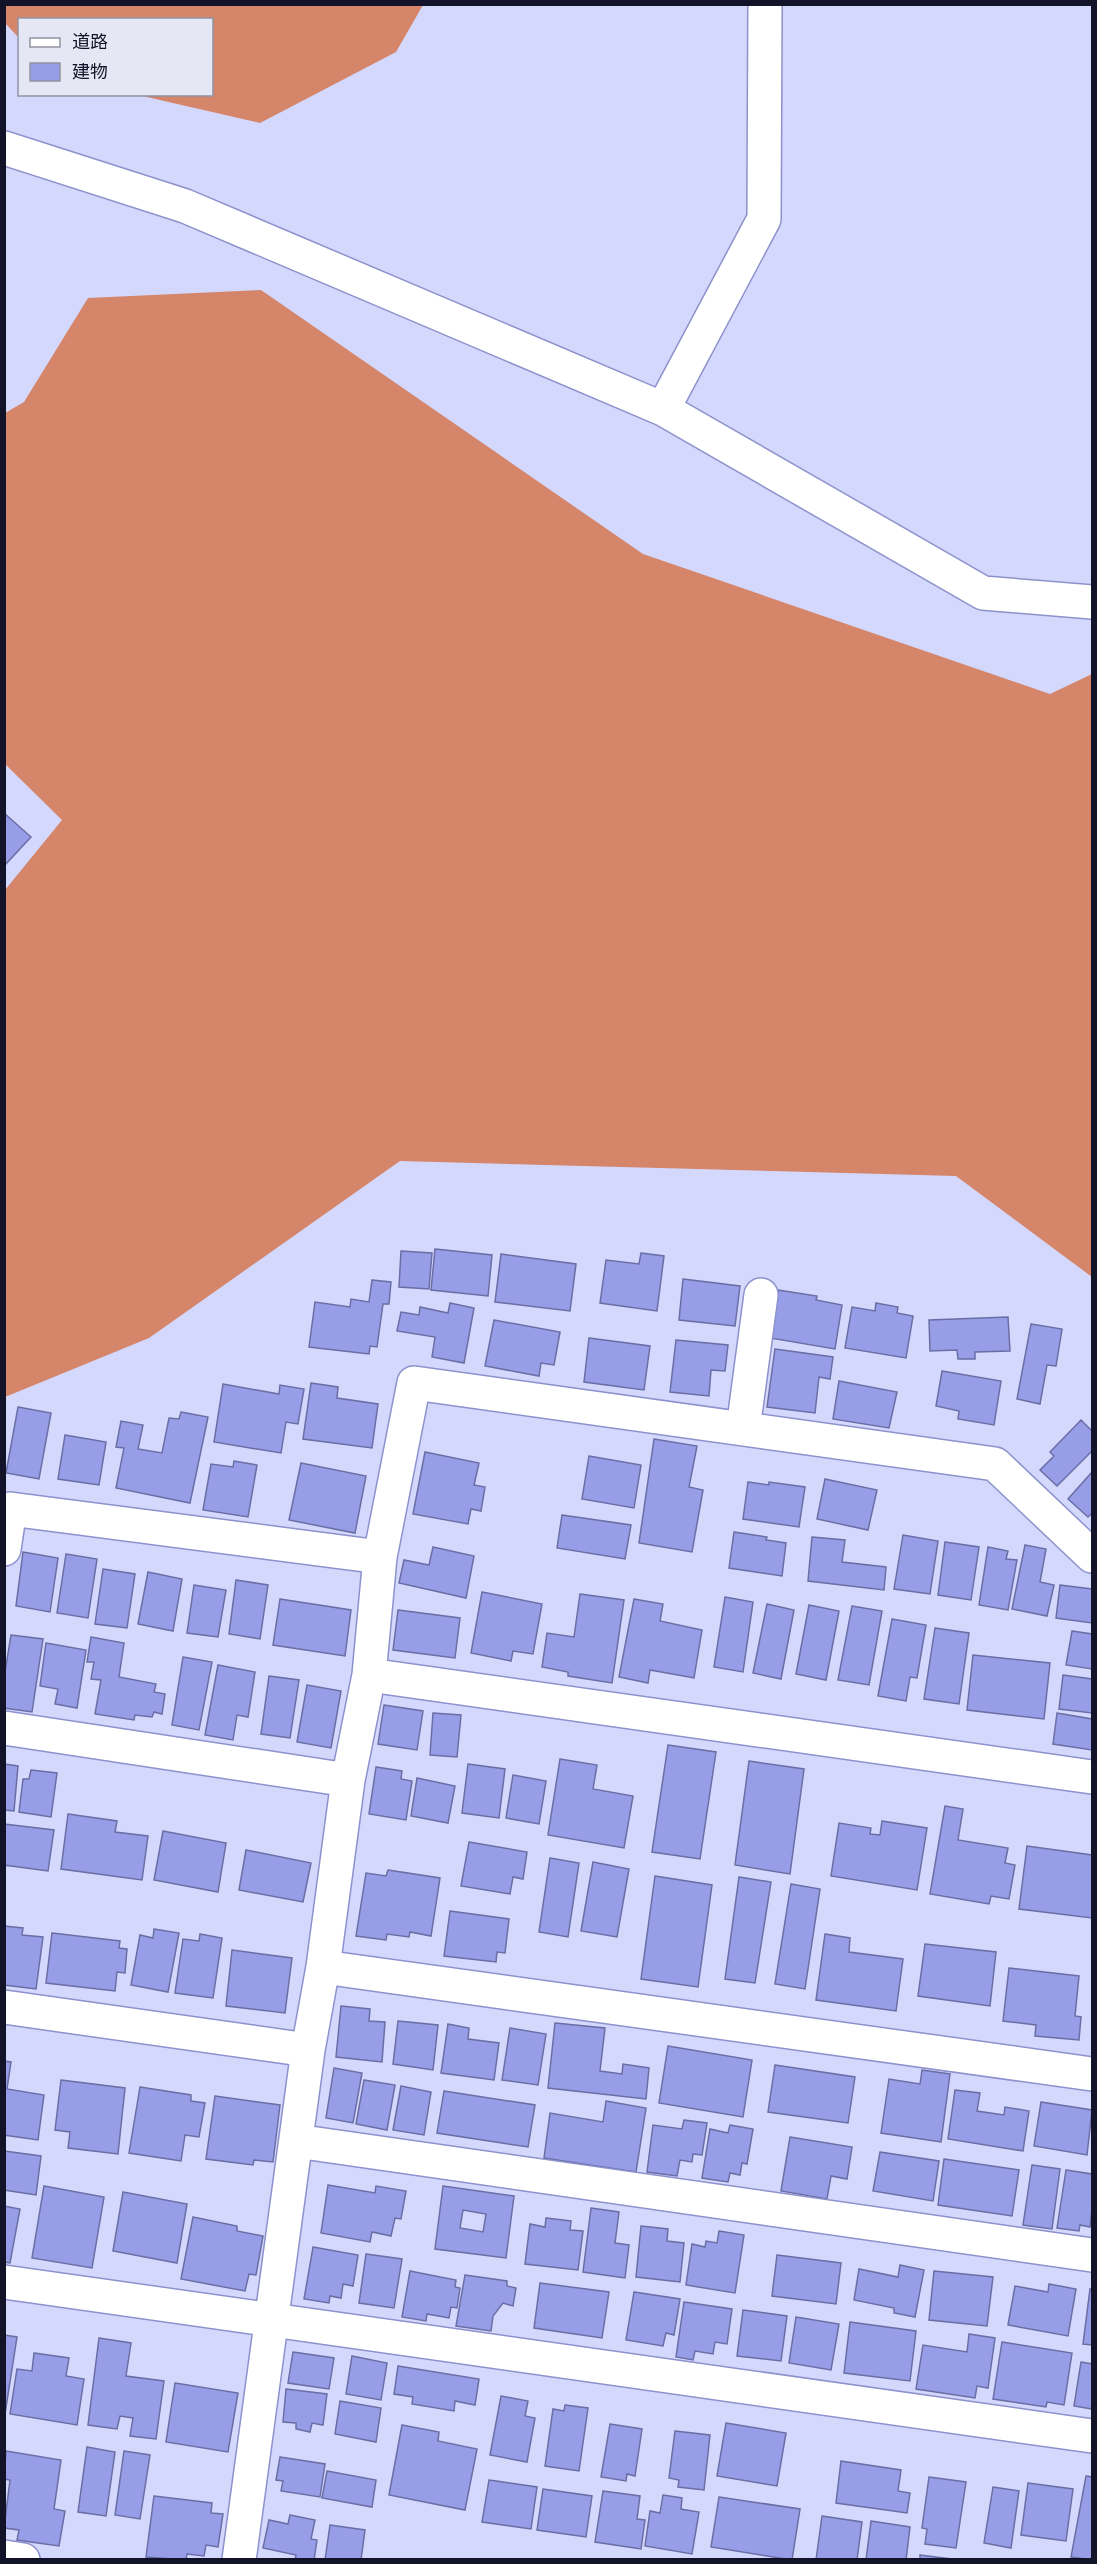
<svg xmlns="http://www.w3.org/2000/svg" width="1097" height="2564" viewBox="0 0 1097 2564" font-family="Overpass,'Noto Sans JP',sans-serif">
<rect width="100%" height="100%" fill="#d4d8fd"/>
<path fill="#d58569" d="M4 5 5 4 423 5 396 52 260 123 138 95 212 94V20H20L19 38 5 23Z
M261 290 643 554 1050 694 1092 674V1277L956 1176 400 1161 149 1338 5 1397V890L62 820 5 764V413L24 402 88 298Z"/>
<path fill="#979ee7" stroke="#6a6ea5" stroke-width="1.5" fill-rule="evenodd" d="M4 813 31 837 4 866Z
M435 1249 492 1255 488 1296 431 1290Z
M401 1251 432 1253 429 1289 399 1287Z
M641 1253 664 1256 657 1311 600 1303 606 1260 639 1264Z
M501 1254 576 1264 570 1311 495 1302Z
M683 1279 740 1286 735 1326 679 1320Z
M372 1280 391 1282 389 1304H383L377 1347 370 1346 369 1354 309 1347 315 1302 350 1307 351 1299 369 1302Z
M778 1290 817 1296 816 1300 842 1305 835 1349 770 1338Z
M450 1303 474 1308 464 1363 432 1357 435 1337 397 1331 401 1312 419 1315 420 1307 448 1313Z
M876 1303 898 1307 897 1313 913 1316 906 1358 845 1348 852 1307 875 1311Z
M1008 1317 1010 1351 975 1352V1359H958L957 1350 930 1351 929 1320Z
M494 1320 560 1332 554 1365 541 1363 539 1376 485 1366Z
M1031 1324 1062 1329 1056 1366 1047 1365 1040 1404 1017 1399Z
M589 1338 650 1346 644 1390 584 1382Z
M676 1340 728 1345 725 1371 711 1370 709 1396 670 1392Z
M775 1349 833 1357 830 1379 819 1377 815 1413 767 1407Z
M942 1371 1001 1381 994 1425 958 1419 959 1411 936 1406Z
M839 1381 897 1392 889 1428 833 1419Z
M311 1383 338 1387 337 1398 378 1404 372 1448 303 1439Z
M223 1384 279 1394 280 1385 304 1389 298 1424 286 1422 281 1453 214 1442Z
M18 1407 51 1413 39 1479 6 1473Z
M181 1412 208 1417 190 1503 116 1488 124 1448 116 1447 121 1421 143 1425 138 1449 162 1453 169 1418 179 1419Z
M1081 1420 1092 1431V1451L1057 1486 1040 1470 1054 1456 1050 1452Z
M65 1435 106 1442 99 1485 58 1479Z
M654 1439 697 1446 689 1487 703 1490 692 1552 639 1543Z
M425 1452 479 1463 474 1485 485 1487 481 1511 471 1509 468 1524 413 1514Z
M589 1456 641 1465 634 1508 582 1499Z
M234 1461 257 1465 248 1517 203 1510 211 1464 233 1467Z
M301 1463 366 1476 355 1533 289 1520Z
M1092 1472V1513L1088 1517 1068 1499Z
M825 1479 877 1490 868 1530 817 1519Z
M748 1482 769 1485V1482L805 1487 799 1527 743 1519Z
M562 1515 631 1525 625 1559 557 1548Z
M734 1532 767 1537 766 1540 786 1543 782 1576 729 1568Z
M903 1535 938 1541 930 1594 894 1589Z
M812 1537 845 1540 842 1562 886 1567 884 1590 808 1581Z
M945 1542 979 1547 971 1600 938 1595Z
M1025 1545 1046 1549 1040 1582 1054 1585 1047 1616 1012 1609Z
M433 1547 474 1556 466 1598 399 1583 404 1560 429 1565Z
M988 1547 1008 1551 1006 1559 1017 1560 1008 1610 979 1605Z
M23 1552 58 1558 50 1612 16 1606Z
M66 1554 97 1559 88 1618 57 1613Z
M103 1569 135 1574 127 1628 95 1624Z
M148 1572 182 1579 173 1631 138 1624Z
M236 1580 268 1585 260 1639 229 1634Z
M194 1585 226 1590 218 1637 187 1633Z
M1060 1585 1092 1589V1623L1056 1618Z
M482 1592 542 1604 533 1654 513 1651 511 1661 471 1653Z
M580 1594 624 1600 612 1683 568 1676V1672L542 1667 547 1633 574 1637Z
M725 1597 753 1602 743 1672 714 1667Z
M280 1599 351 1610 345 1656 273 1645Z
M634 1599 663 1604 660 1621 702 1630 694 1678 650 1670 648 1683 619 1677Z
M767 1604 794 1610 781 1679 753 1673Z
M809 1605 839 1611 826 1680 796 1674Z
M852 1606 882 1611 869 1685 838 1680Z
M398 1610 460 1618 455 1658 393 1650Z
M892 1619 926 1625 917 1678 910 1677 906 1701 878 1696Z
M935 1628 969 1633 959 1704 924 1699Z
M1072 1631 1092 1634V1669L1066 1665Z
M11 1635 43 1639 32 1712 4 1708V1678Z
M91 1637 124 1643 119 1677 156 1684 154 1692 165 1694 162 1714 154 1712 152 1717 135 1715 134 1720 95 1714 101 1680 91 1679 94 1662H87Z
M46 1643 86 1650 77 1708 55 1704 58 1689 40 1686Z
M973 1655 1050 1663 1044 1719 967 1710Z
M183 1657 212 1662 199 1730 172 1725Z
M218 1665 255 1672 248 1717 237 1715 233 1740 205 1735Z
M1063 1675 1092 1679V1713L1059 1709Z
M269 1676 299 1680 290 1738 261 1734Z
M307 1685 341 1691 331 1748 297 1742Z
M384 1705 423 1711 417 1750 378 1744Z
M433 1713 461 1715 457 1757 430 1755Z
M1057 1713 1092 1719V1750L1053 1744Z
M668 1745 716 1752 700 1859 652 1852Z
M560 1759 597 1765 593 1789 633 1796 624 1848 548 1835Z
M749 1761 804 1769 790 1874 735 1865Z
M4 1764 18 1766 14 1811 4 1810Z
M468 1764 505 1769 499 1818 462 1813Z
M376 1767 402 1771 401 1779 412 1781 406 1820 369 1814Z
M31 1770 57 1773 51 1817 19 1812 23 1779H29Z
M513 1775 546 1781 539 1824 506 1818Z
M417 1778 455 1786 448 1823 411 1816Z
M945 1806 963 1809 958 1840 1008 1848 1005 1863 1015 1865 1009 1899 991 1896 989 1904 930 1894Z
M68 1814 117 1821 115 1832 148 1836 142 1880 61 1869Z
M882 1821 927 1828 917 1890 831 1876 839 1823 871 1828 870 1834 880 1835Z
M4 1824 54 1830 48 1871 4 1865Z
M163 1831 226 1843 218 1892 154 1880Z
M469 1842 527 1852 523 1879 513 1877 510 1894 461 1886Z
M1027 1846 1092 1855V1918L1019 1909Z
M246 1850 311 1863 303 1902 239 1890Z
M550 1858 579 1863 568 1937 539 1932Z
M593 1862 629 1869 617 1937 581 1931Z
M388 1870 440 1878 431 1936 410 1932 409 1937 387 1934 386 1940 356 1936 366 1873 386 1876Z
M655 1876 712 1885 698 1987 641 1979Z
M739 1877 771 1882 755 1983 725 1979Z
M791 1884 820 1889 805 1989 775 1984Z
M450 1911 509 1919 505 1953 497 1952 496 1962 444 1956Z
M4 1926 23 1928 22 1935 43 1937 36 1989 4 1985Z
M154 1929 179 1933 168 1992 131 1985 140 1935 153 1938Z
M52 1933 120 1941 119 1948 127 1949 125 1973 117 1972 115 1991 46 1983Z
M200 1934 222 1938 213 1998 175 1993 183 1939 199 1941Z
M825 1934 850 1938 849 1952 903 1959 896 2011 816 2000Z
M925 1944 996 1952 990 2006 918 1996Z
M232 1950 292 1958 285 2013 226 2006Z
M1009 1968 1079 1976 1075 2016 1081 2017 1079 2040 1035 2036 1036 2025 1003 2021Z
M341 2006 370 2009 369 2021 385 2022 382 2062 336 2057Z
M398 2021 438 2025 433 2070 393 2064Z
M555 2023 605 2028 600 2071 622 2074 623 2064 649 2068 646 2099 548 2088Z
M448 2024 469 2028 468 2039 499 2043 494 2080 441 2073Z
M510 2028 546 2034 538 2085 502 2080Z
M668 2046 752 2060 743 2117 659 2103Z
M4 2061 11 2062 7 2089 44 2095 38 2140 4 2135Z
M775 2065 855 2077 848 2123 768 2112Z
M334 2068 362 2073 353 2123 326 2118Z
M922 2070 950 2074 941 2142 881 2133 889 2079 920 2084Z
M61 2080 125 2088 118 2154 68 2148 70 2132 55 2130Z
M364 2080 395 2085 387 2130 356 2124Z
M401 2086 431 2092 424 2135 393 2130Z
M140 2087 191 2095V2101L205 2103 199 2137 185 2135 181 2161 129 2153Z
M955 2090 980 2093 977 2111 1004 2115 1005 2107 1029 2111 1023 2151 948 2139Z
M444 2091 535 2105 528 2147 437 2133Z
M215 2096 280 2105 273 2162 254 2160 253 2165 206 2159Z
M606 2101 646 2108 636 2172 544 2158 550 2113 603 2122Z
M1041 2102 1092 2110 1087 2155 1034 2146Z
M684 2120 707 2123 702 2155 693 2154 692 2162 680 2160 677 2176 647 2172 653 2125 682 2129Z
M730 2125 753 2129 747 2164 742 2163 740 2175 730 2173 728 2182 702 2178 710 2129 728 2133Z
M790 2137 852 2147 847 2179 831 2176 827 2199 781 2191Z
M4 2151 41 2156 36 2195 4 2190Z
M880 2152 939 2161 933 2201 873 2191Z
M944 2159 1019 2170 1012 2216 938 2205Z
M1032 2165 1060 2169 1052 2229 1023 2225Z
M1066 2170 1092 2174V2208L1090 2227 1080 2225 1079 2231 1057 2228Z
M328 2185 375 2193 376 2186 406 2191 401 2219 395 2218 391 2236 372 2232 370 2242 321 2233Z
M44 2186 104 2197 92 2268 32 2258Z
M443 2186 514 2196 506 2258 435 2249ZM463 2210 486 2214 483 2232 460 2228Z
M123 2192 187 2204 177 2263 113 2251Z
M4 2206 20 2209 10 2263 4 2262Z
M591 2208 619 2212 615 2243 629 2245 625 2278 583 2272Z
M193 2217 237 2226V2231L263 2236 256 2275 249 2274 245 2291 181 2279Z
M546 2218 571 2221 570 2230 583 2231 578 2270 525 2264 530 2224 545 2227Z
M641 2226 668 2229 667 2241 684 2243 680 2282 636 2277Z
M719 2231 744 2235 735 2293 686 2285 692 2244 705 2247 706 2241 717 2243Z
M313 2247 358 2255 353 2286 343 2284 341 2298 330 2296 329 2303 304 2299Z
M366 2254 402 2259 394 2308 359 2303Z
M777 2255 841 2263 836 2304 772 2296Z
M900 2265 924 2270 915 2317 894 2313V2308L854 2300 859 2269 898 2277Z
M410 2271 456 2280 455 2287 460 2288 457 2308 451 2307 449 2318 427 2314 426 2321 402 2317Z
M934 2271 993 2277 987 2326 929 2320Z
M465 2275 507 2281V2286L516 2288 513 2306 503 2303 493 2316 491 2331 456 2326Z
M540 2283 609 2292 602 2338 534 2328Z
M1049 2284 1076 2289 1068 2336 1008 2325 1015 2286 1048 2292Z
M1090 2289 1092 2290V2345L1083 2344Z
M634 2292 680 2299 674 2335 666 2333 663 2346 626 2340Z
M684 2302 732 2309 727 2344 715 2342 713 2354 695 2351 693 2360 676 2357Z
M743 2310 787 2316 781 2361 737 2356Z
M796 2317 839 2324 831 2370 789 2363Z
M850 2322 916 2331 910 2381 844 2373Z
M969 2334 995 2338 988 2388 977 2386 975 2398 916 2389 923 2345 967 2352Z
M4 2335 17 2337 5 2414H4Z
M99 2338 131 2343 126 2376 164 2381 156 2439 130 2436 133 2418 120 2416 117 2429 88 2425Z
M1002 2342 1072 2353 1064 2405 1047 2402 1046 2407 993 2399Z
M293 2352 334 2358 329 2389 288 2383Z
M34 2353 69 2358 66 2376 84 2379 77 2425 10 2414 17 2369 32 2371Z
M352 2356 387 2363 381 2400 346 2394Z
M1081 2362 1092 2364V2409L1074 2406Z
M398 2366 479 2379 475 2405 455 2401 454 2411 412 2404 413 2397 394 2394Z
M175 2383 238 2393 228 2452 166 2442Z
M286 2389 327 2394 323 2425 312 2423 310 2432 296 2429V2423L283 2422Z
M501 2396 528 2401 525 2416 535 2418 527 2462 490 2455Z
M340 2401 381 2408 376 2442 335 2434Z
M565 2405 588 2408 579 2471 545 2466 553 2409 564 2411Z
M726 2423 786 2433 777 2486 717 2476Z
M610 2424 642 2429 635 2476 627 2474 626 2481 601 2477Z
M402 2425 439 2432 438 2441 477 2449 465 2510 389 2495Z
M675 2431 710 2435 704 2490 678 2487 679 2480 669 2478Z
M87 2447 115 2452 106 2516 78 2512Z
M6 2451 61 2460 54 2509 65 2511 59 2546 17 2540 19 2530 4 2528 10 2480 4 2479Z
M124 2451 150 2455 140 2519 115 2515Z
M280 2457 325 2464 320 2497 281 2491 283 2481 276 2480Z
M841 2461 901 2470 898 2491 910 2493 907 2513 836 2503Z
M327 2471 376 2480 372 2507 322 2498Z
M1086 2476 1092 2477V2560L1071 2557Z
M929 2477 966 2482 956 2548 925 2544 927 2529 922 2528Z
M489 2480 537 2487 531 2529 482 2522Z
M1028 2483 1073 2489 1066 2541 1021 2535Z
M993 2487 1019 2491 1011 2548 984 2543Z
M543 2489 592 2496 586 2537 537 2530Z
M603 2491 640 2496 637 2519 645 2520 641 2549 595 2542Z
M663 2495 682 2498 681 2509 699 2512 692 2554 645 2546 650 2511 660 2513Z
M154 2496 212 2503 211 2513 223 2514 218 2547 206 2545 204 2556 187 2554 186 2560 146 2557Z
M719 2497 800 2509 792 2560 711 2547Z
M290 2515 315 2520 311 2539 317 2540 314 2560H295L296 2555 263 2548 269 2520 288 2524Z
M822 2516 862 2522 857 2560H816Z
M871 2521 910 2527 906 2560H866Z
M330 2525 365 2530 361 2560H325Z
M920 2555 960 2560H920Z"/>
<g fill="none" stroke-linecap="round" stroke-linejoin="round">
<g stroke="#8d92cc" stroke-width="36">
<path id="minor" d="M4 148 185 206 663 409 983 593 1092 602
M663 409 764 219 765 4
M743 1429 761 1295
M4 1549 10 1509 380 1557
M369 1675 1092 1777
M4 1728 348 1780
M323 1967 1092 2074
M4 2007 308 2050
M296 2141 1092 2255
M4 2282 1092 2436
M4 2557 23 2560
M239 2560 308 2050 323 1967 348 1780 369 1675 380 1557 414 1383 995 1464 1092 1556"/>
</g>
<use href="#minor" stroke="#fff" stroke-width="33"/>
</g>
<rect width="1097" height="2564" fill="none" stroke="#121328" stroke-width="12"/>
<rect x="18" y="18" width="195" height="78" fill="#e5e7f4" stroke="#9192a2" stroke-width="1.5"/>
<rect x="30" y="38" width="30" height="9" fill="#ffffff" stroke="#9192a2" stroke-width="1.5"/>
<text x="72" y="48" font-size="18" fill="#121328">道路</text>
<rect x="30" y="63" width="30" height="18" fill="#979ee7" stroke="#9192a2" stroke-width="1.5"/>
<text x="72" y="78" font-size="18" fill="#121328">建物</text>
</svg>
